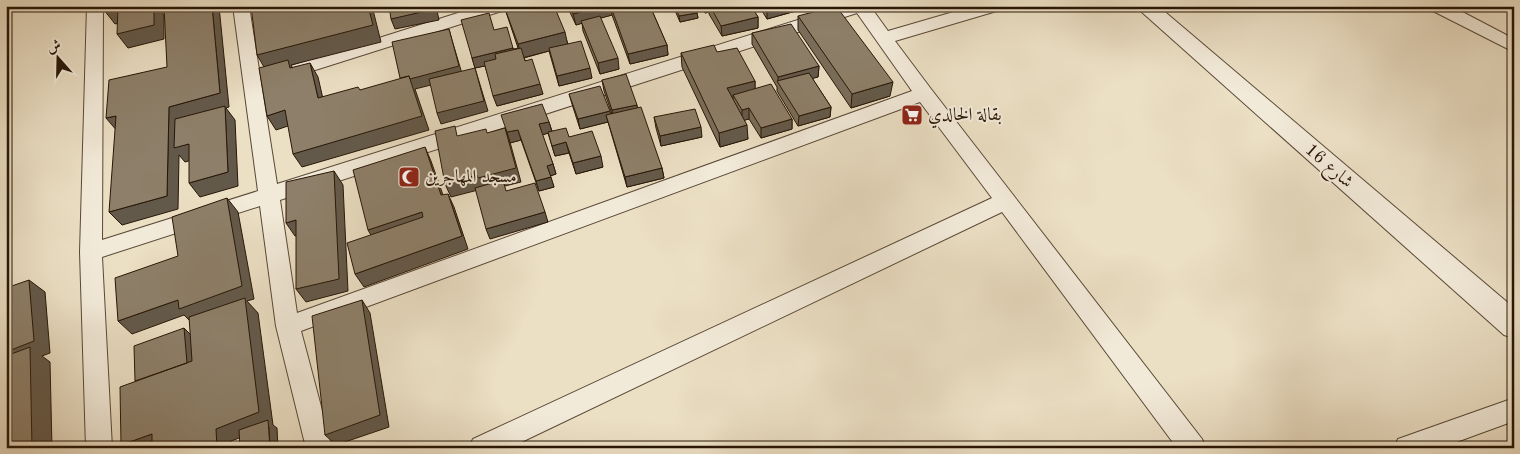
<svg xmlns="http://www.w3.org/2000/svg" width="1520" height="454" viewBox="0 0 1520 454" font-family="'Old Standard TT',Amiri,serif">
<rect width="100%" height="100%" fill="#ebdfc4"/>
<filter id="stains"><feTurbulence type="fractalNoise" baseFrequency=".004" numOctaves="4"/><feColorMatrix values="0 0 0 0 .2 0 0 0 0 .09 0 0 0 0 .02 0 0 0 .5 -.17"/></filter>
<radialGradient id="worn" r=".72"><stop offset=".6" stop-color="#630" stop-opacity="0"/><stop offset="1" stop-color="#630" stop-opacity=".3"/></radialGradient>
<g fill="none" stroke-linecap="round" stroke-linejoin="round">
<g stroke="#594836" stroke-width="2">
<path id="minor" d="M87 6H103L102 240 258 191 233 6H249L277 184 842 6H870L888 31 974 6H1002L1000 10 895 41 931 89 1202 439 1206 448H1177L1002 212 509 448H469L473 439 992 198 920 102 301 331 332 448H306L276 326 260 206 102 257 112 448H86L80 252ZM857 13 912 91 297 313 280 200Z
M480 6H507L505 10 290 78 284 80 278 78 275 74 278 70Z
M1429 6H1451L1514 39V52L1431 10Z
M1514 398V421L1440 448H1394L1398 439Z"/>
</g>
<g stroke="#594836" stroke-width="2">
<path id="tertiary" d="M1135 6H1158L1514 308V338L1504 335Z"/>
</g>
<use href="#minor" fill="#f2ead9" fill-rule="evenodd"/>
<use href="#tertiary" fill="#f2ead9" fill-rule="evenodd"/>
</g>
<path fill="#796d5a" stroke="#281606" d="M504 6H554L568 44 592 78 559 86 549 51 524 58 543 94 497 106 485 66 475 68 472 58 494 30 514 49 518 48Z
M567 6H650L667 45 668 55 630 64 612 15 600 18 619 69 600 74 583 31 582 23 576 25Z
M673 6H695L697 13 698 18 680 22Z
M701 6H751L758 17V28L722 36 709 14V12L705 13Z
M759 6H814L767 19Z
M798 16 890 96 851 108 798 30Z
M752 33 819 66 818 77 812 78 831 107 830 117 798 126 777 91V87L752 44Z
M717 52 755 81V88L792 119V129L761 138 749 119 744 120 748 139 720 147 682 67 681 53Z
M602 80 637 105V108L662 168 664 178 627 187 608 122 580 129 572 104 569 94 610 114H612L604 91Z
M654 117 702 137 661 146 656 128Z
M549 122 552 131 569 137 603 167 576 174 569 153 555 156 548 133 542 135 553 164 556 174 550 176 554 187 539 191 521 140 510 143Z"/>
<path fill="#63594a" stroke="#281606" d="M154 6H163V14L164 16V39L128 48 117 34Z
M212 6H219L229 107 226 108 235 120 238 186 200 197 189 183 228 172 225 108 179 121V146L189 144 199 158 185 162 179 155 178 209 122 225 109 212 167 196 169 107 220 93Z
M368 6H372L381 42 291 65 296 74 267 72 257 55Z
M435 6H436L439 20 395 29 391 19Z
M603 6H636L611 7 612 15 576 25 573 14Z
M705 6H709V12L705 13Z
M775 6H814L767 19V8Z
M118 7 128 21 115 24 104 10Z
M697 13 698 18 680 22 679 16Z
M758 17V28L722 36 721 26Z
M449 29 452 40 463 77 415 89 429 130 302 167 293 154 400 81Z
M565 32 568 46 522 58 518 44Z
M667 45 668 55 630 64 628 54Z
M513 48 516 59 475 68 472 58Z
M618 58 619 69 600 74 598 63Z
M310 63 318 77 326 112 318 98Z
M819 66 818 77 781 87 778 82V77Z
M475 68 488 111 441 124 437 113Z
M590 68 592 78 559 86 557 76Z
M755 81V95H733V101L727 88Z
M893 82 890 96 851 108 852 94Z
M540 84 543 94 497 106 493 96Z
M637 105 638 115 613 120 612 110Z
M831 107 830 117 798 126 799 116Z
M749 108V119L742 121V110Z
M285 110 294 124 276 130 267 116Z
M610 111 612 121 606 115 608 122 580 129 578 119Z
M116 116 118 132 106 118Z
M792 119V129L761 138V128Z
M549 122 552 132 542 135 539 124Z
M747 125 748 139 720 147 719 133Z
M701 127 702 137 661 146 660 136Z
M505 128 510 142 521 182 505 186 482 189 451 197 445 184Z
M518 130 521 140 510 143 507 132Z
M566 142 569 153 555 156 552 146Z
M425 147 431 161 448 209 441 195Z
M601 156 603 167 576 174 573 163Z
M553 164 556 174 550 176 547 166Z
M662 168 664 178 627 187 625 177Z
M334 171 343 185 348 291 306 302 296 289Z
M551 177 554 187 539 191 536 181Z
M448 194 454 207 468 249 364 287 355 274 462 236Z
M227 198 238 212 254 299 247 301 258 313 273 425 277 428 278 448H270L269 427 231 441V448H217L191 322 184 315 132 334 118 321 178 300Z
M422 212 428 226 376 244 368 230Z
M545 212 548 222 490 239 486 229Z
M296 220 305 234 295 236 286 223Z
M29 280 45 292 50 353 42 356 50 362 52 448H32L6 370V352Z
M362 300 370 313 389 427 336 445 325 435Z
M184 328 193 337 197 373 146 391Z
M152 434 166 448H124L121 445Z"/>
<path fill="#8d7f69" stroke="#281606" d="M104 6H154V25L117 34 118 7 104 10Z
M164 6H212L220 93 169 107 167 196 109 212 116 116 106 118 109 80 167 67Z
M251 6H368L373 25 257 55Z
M389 6H435V9L391 19Z
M504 6H554L565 32 518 44Z
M570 6H603L573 14Z
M616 6H650L667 45 628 54 611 7Z
M675 6H695L697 13 679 16Z
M710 6H751L758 17 721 26Z
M836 6 893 82 852 94 798 16Z
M489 13 494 30 507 27 513 48 472 58 461 20Z
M600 16 618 58 598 63 581 21Z
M791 24 819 66 778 77 752 33Z
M449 29 459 66 410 79 409 76 400 78 392 42Z
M581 41 590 68 557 76 549 48Z
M714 45 717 52 737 48 755 81 727 88 747 125 719 133 681 53Z
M521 48 525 61 532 59 540 84 493 96 484 62 496 59 495 54Z
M288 60 290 68 310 63 318 98 358 87 360 90 409 76 422 116 293 154 285 110 267 116 259 68Z
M475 68 484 101 437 113 429 79Z
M809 73 831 107 799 116 777 81Z
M626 74 637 105 612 110 602 80Z
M771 84 792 119 761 128 749 108 742 110 733 95Z
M600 86 610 111 578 119 569 94Z
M542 104 549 122 539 124 553 164 547 166 551 177 536 181 518 130 507 132 501 115Z
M225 106 228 172 189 183V144L174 148 175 119Z
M641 107 662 168 625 177 606 115Z
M695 109 701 127 660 136 654 117Z
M455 126 457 136 486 129 487 133 505 128 516 168 478 178 477 175 445 184 435 131Z
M566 128 569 137 592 131 601 156 573 163 566 142 552 146 548 132Z
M425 147 441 195 448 194 462 236 355 274 347 243 423 217 422 212 368 230 353 170Z
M334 171 339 279 296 289V220L286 223V182Z
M503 180 506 191 535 183 545 212 486 229 475 188Z
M227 198 242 286 179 309 178 300 118 321 115 278 178 256 172 217Z
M29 280 34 341 6 352V288Z
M245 298 259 412 216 429 217 448H152V434L121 445 120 387 192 361 189 317Z
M362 300 380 415 325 435 312 316Z
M184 328 187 363 135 381 134 346Z
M30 347 32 448H6V356Z
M268 420 270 448H240L239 430Z"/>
<defs>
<g id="supermarket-square" transform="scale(1.125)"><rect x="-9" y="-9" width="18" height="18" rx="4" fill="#8f2418" stroke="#f2ead9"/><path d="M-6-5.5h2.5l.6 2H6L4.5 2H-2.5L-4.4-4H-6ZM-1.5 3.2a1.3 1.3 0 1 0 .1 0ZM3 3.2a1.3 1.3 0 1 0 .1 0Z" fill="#fff"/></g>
<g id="mosque-square" transform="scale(1.125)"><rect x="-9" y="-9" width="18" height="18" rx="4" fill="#8f2418" stroke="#f2ead9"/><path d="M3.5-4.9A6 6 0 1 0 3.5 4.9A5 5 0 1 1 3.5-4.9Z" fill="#fff"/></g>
</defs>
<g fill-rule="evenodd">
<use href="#supermarket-square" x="912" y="115"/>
<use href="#mosque-square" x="409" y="177"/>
</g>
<g text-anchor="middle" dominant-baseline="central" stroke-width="4" stroke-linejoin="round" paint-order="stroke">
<g font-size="18" fill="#281606" stroke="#f2ead9" text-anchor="start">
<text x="928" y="115">بقالة الخالدي</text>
<text x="425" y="177">مسجد المهاجرين</text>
</g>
<g font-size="18" fill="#281606" stroke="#f2ead9">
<text transform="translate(1329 166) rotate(41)">شارع 16</text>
</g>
</g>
<rect width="1520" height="454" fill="none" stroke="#ebdfc4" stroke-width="25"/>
<rect x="8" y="8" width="1505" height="439" fill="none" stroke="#281606" stroke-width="2.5"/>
<rect x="12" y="12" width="1495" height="429" fill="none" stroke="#281606"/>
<g transform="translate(58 58) rotate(340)" stroke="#f2ead9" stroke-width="4" paint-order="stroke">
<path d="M0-4L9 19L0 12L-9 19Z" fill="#281606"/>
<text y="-8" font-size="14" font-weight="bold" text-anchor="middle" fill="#281606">ش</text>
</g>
<rect width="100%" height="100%" filter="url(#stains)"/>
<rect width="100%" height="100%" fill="url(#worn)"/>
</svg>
